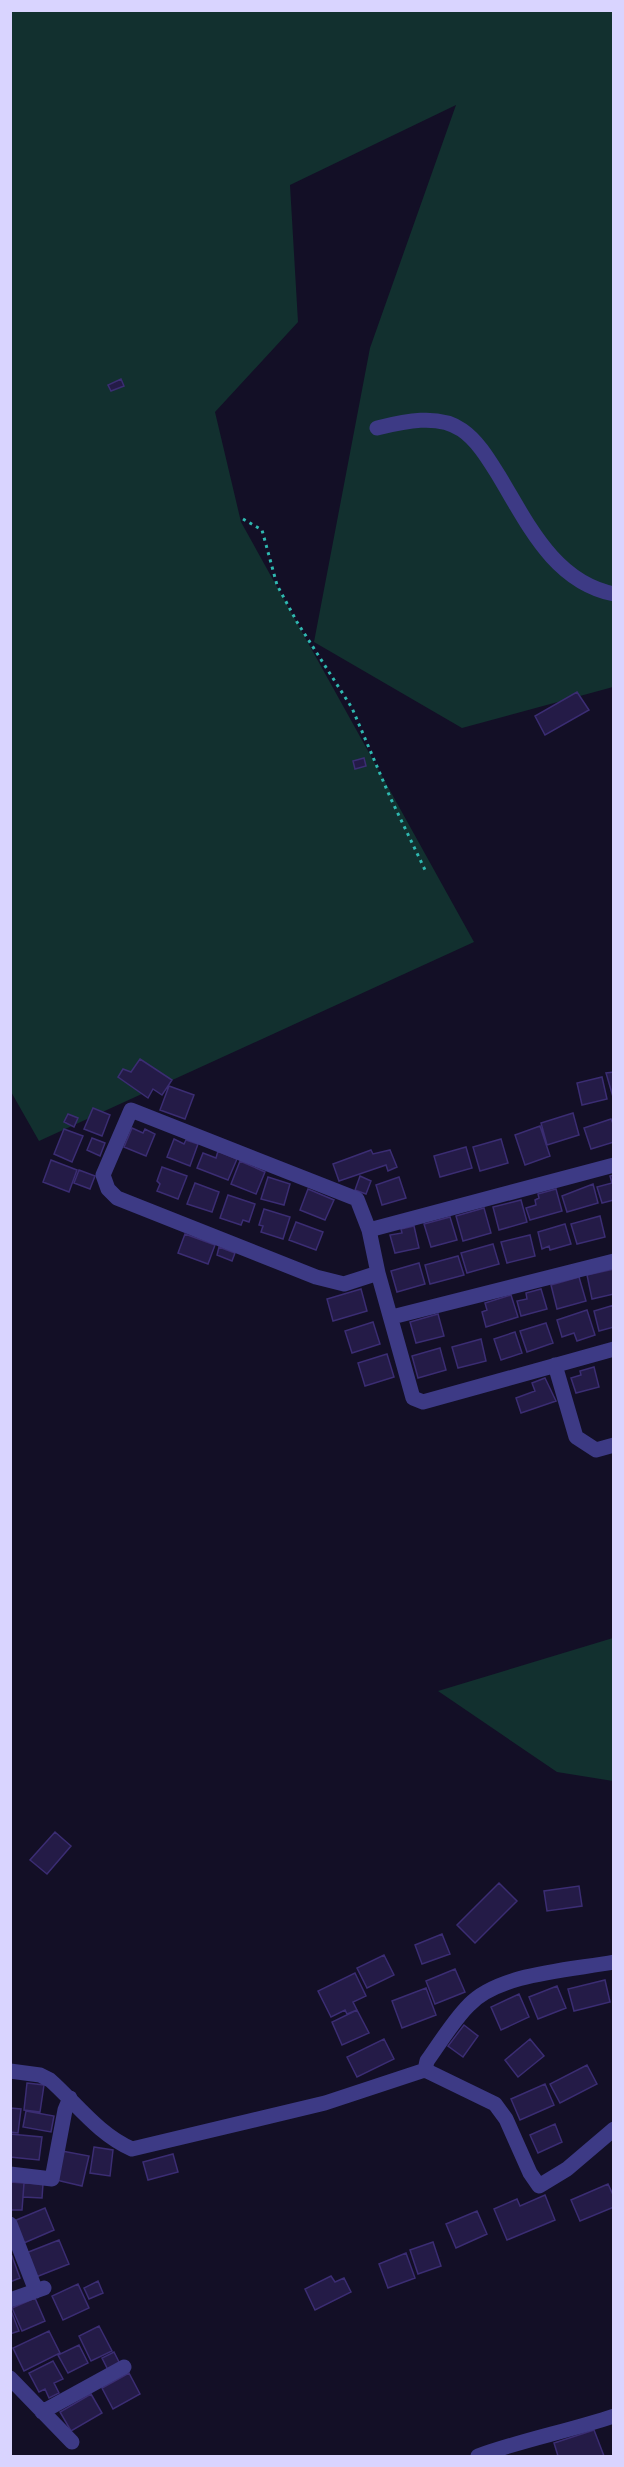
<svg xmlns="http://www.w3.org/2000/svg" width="624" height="2467" viewBox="0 0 624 2467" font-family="'Fira Sans Condensed',sans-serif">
<rect width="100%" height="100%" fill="#130f26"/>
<path fill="#12302f" d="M10 11H614L613 687 462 728 314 642 370 348 456 105 290 185 298 322 215 412 241 522 474 942 39 1141 10 1090Z
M613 1638V1781L557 1772 438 1691Z"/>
<path fill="#241b47" stroke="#3b2d73" stroke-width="1.5" d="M121 379 124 386 111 391 108 385Z
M577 692 589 710 545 735 535 716Z
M364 758 366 766 355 769 353 761Z
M140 1059 172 1080 162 1095 153 1089 148 1098 118 1077 123 1069 131 1072Z
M614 1072V1097H613L606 1073Z
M602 1077 607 1099 582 1105 577 1083Z
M169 1086 194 1095 185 1119 160 1110Z
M93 1108 110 1115 102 1136 84 1129Z
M573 1113 579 1135 547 1145 541 1123Z
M68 1114 78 1118 74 1127 64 1122Z
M611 1119 614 1126V1142L591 1149 584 1128Z
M540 1126 550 1156 525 1165 515 1135Z
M132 1128 143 1133 145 1129 155 1134 146 1156 124 1147Z
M64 1129 83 1136 72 1162 54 1154Z
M92 1138 105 1143 100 1156 87 1150Z
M174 1139 184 1144 186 1140 198 1144 190 1166 167 1157Z
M501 1139 508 1163 480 1171 473 1147Z
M466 1147 472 1168 440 1177 434 1156Z
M371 1150 373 1154 390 1150 397 1167 388 1171 386 1165 339 1181 333 1164Z
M218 1151 237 1159 228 1180 197 1168 203 1153 216 1158Z
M51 1160 77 1170 69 1192 43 1182Z
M240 1161 265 1172 256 1194 231 1184Z
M162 1167 187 1176 178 1199 157 1191 160 1184 157 1181Z
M79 1170 95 1176 90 1189 74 1183Z
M614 1175V1200L602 1203 597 1187 612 1183 610 1176Z
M360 1176 371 1181 366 1194 355 1190Z
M268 1177 290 1184 284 1205 261 1199Z
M399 1177 406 1198 382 1205 376 1185Z
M195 1183 219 1192 212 1212 187 1204Z
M593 1184 598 1203 567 1212 562 1196Z
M308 1189 334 1200 325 1220 300 1210Z
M556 1189 562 1211 530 1220 526 1208 536 1205 535 1200 539 1198 538 1194Z
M228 1195 255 1204 249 1222 243 1220 241 1225 220 1218Z
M521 1200 527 1222 499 1230 493 1207Z
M484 1208 491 1233 463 1241 456 1216Z
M264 1209 290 1217 283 1239 261 1232 263 1226 259 1225Z
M600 1216 605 1237 577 1244 571 1224Z
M450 1217 457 1240 431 1247 424 1224Z
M296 1222 323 1232 316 1250 289 1240Z
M565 1224 571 1244 550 1250 549 1246 542 1249 538 1232Z
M414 1226 419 1248 395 1253 390 1235 402 1233 401 1229Z
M185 1234 215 1245 208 1264 178 1253Z
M530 1235 535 1256 507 1263 501 1242Z
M493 1244 499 1264 467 1273 461 1253Z
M219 1247 235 1253 232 1261 217 1255Z
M458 1256 464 1275 430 1284 425 1265Z
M419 1263 425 1284 397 1292 391 1271Z
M614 1269V1294L592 1299 587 1275Z
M579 1277 586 1301 557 1309 551 1285Z
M361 1289 367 1311 333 1321 327 1299Z
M541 1289 547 1309 521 1316 517 1301 527 1299 526 1293Z
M511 1295 518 1317 486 1327 482 1312 487 1310 485 1303Z
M614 1305V1327L599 1331 594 1311Z
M587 1310 595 1335 577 1341 574 1333 562 1337 557 1320Z
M438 1314 444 1336 416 1343 410 1322Z
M373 1322 380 1344 352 1353 345 1331Z
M546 1323 553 1343 527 1352 520 1331Z
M515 1332 522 1353 501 1360 494 1339Z
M481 1339 486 1361 458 1368 452 1347Z
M440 1348 446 1370 418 1378 412 1356Z
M387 1354 394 1377 365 1386 358 1363Z
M594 1367 599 1387 576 1393 571 1378 581 1375 580 1371Z
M545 1378 556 1401 521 1413 516 1398 535 1391 532 1383Z
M55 1832 71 1846 47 1874 30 1860Z
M499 1883 517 1901 475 1943 457 1925Z
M579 1886 582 1906 547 1911 544 1891Z
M442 1934 450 1954 422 1964 415 1945Z
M384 1955 394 1975 367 1988 357 1968Z
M455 1969 465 1992 435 2004 426 1981Z
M355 1973 366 1996 353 2002 357 2010 347 2014 345 2010 331 2017 318 1991Z
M605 1980 610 2002 574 2011 568 1989Z
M557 1986 566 2008 538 2019 529 1997Z
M426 1988 436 2015 402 2028 392 2001Z
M519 1994 529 2017 501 2030 491 2007Z
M357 2010 369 2033 342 2045 332 2022Z
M464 2025 478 2036 463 2057 448 2046Z
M384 2039 394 2059 357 2077 347 2057Z
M530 2039 544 2056 518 2077 505 2060Z
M587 2065 597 2084 560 2103 550 2084Z
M27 2083 44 2085 40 2112 24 2110Z
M545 2084 554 2105 520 2120 511 2099Z
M10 2108 21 2109 18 2133 10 2132Z
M26 2111 54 2116 51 2132 23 2127Z
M555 2124 562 2142 538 2153 530 2135Z
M10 2134 42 2137 39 2160 10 2157Z
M94 2147 113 2150 110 2176 90 2173Z
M62 2151 89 2156 82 2186 56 2180Z
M173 2154 178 2172 148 2180 143 2162Z
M10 2182 24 2183 22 2210H10Z
M24 2183 43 2184 42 2198 23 2197Z
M608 2184 614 2197V2207L580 2221 571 2200Z
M545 2195 555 2220 507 2240 494 2209 517 2199 520 2206Z
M45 2208 54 2230 24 2243 14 2221Z
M477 2211 487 2234 456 2248 446 2224Z
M59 2240 69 2264 36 2277 26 2253Z
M433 2242 441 2266 418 2274 410 2250Z
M406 2253 415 2278 388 2288 379 2264Z
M12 2256 20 2278 10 2282V2257Z
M331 2276 335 2282 344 2278 351 2292 315 2310 305 2289Z
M98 2281 103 2293 89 2299 84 2288Z
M78 2284 89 2308 63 2320 52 2296Z
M35 2298 45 2321 22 2331 12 2308Z
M10 2308 19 2331 10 2334Z
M99 2326 112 2351 91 2361 79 2336Z
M49 2331 60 2353 24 2371 13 2348Z
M79 2345 88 2363 68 2373 58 2355Z
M114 2352 120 2364 108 2370 102 2358Z
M53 2361 63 2379 54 2383 59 2393 49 2398 45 2389 39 2392 29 2373Z
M129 2373 140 2394 113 2409 102 2388Z
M91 2394 102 2413 71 2431 60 2412Z
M594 2430 604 2456H558L554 2443Z"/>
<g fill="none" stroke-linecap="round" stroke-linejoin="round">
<path stroke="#2fb8b0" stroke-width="3" stroke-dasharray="3 4.5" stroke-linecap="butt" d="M243 519 262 530 277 585 297 622 352 708 390 797 426 872"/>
<path stroke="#3d3a85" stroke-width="15" d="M377 428C402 422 438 413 462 430 478 441 489 460 499 476 528 524 554 582 614 594
M614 1165 369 1230 378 1273 413 1398 423 1402 614 1349
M369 1230 357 1199 131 1110 103 1175 108 1189 117 1198 316 1277 344 1284 378 1273
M392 1317 614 1261
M555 1365 576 1437 596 1450 614 1445
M425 2070 427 2061C440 2043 453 2021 469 2005 499 1973 572 1970 614 1962
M10 2071 40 2075 50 2080C76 2103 99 2135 132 2149L325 2103 425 2070 495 2104 506 2119 530 2173 539 2186 567 2169 614 2129
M10 2174 52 2179 65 2110 70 2098
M10 2224 36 2291
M10 2300 44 2288
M10 2378 72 2442
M42 2412 124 2367
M478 2456C522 2440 569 2431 614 2416"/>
</g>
<rect width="624" height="2467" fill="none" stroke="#d9d4ff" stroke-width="24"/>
</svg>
